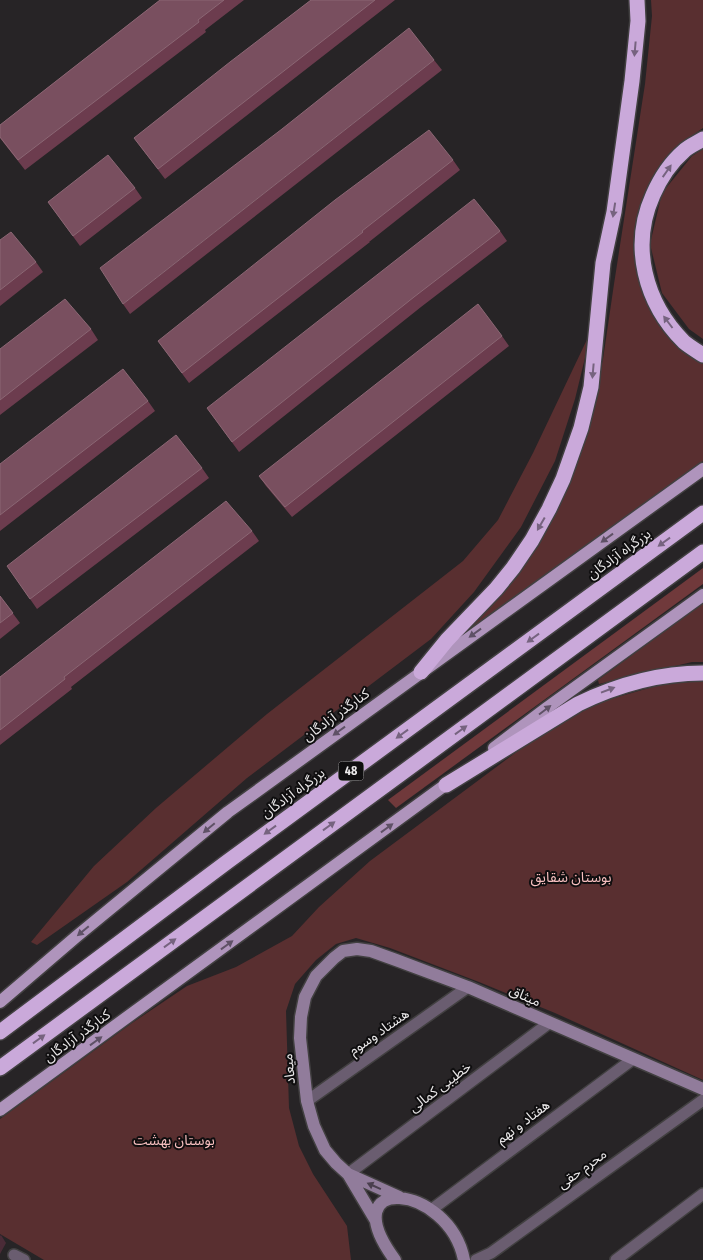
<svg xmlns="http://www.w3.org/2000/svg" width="703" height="1260" viewBox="0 0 703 1260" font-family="'Fira Sans Condensed','Noto Sans Arabic',sans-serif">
<rect width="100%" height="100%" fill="#272426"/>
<path fill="#592f30" d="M651 0H703V128C683 142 665 158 652 179 638 203 631 240 636 267 638 282 644 297 651 310 654 315 656 322 660 326 672 342 687 354 703 364V461L452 644 521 568 597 387 603 359 614 284 645 84 652 16Z
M703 149V339L689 329 662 293 650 244 662 193 692 156Z
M592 329 575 399 555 461 521 527 474 592 431 639 247 778 127 882 37 945 31 942 94 866 156 808 267 714 463 561 498 520 533 453Z
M703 603V662H692L599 684 598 680Z
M703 681V1080L555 1013 479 982 390 948 356 938 336 944 316 960 295 984 286 1011 289 1108 299 1146 313 1174 347 1226 351 1260H44L0 1234V1119L132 1023 187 986 236 967 292 936 319 907 370 861 538 736 555 726 600 702 663 684Z"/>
<path fill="#70393b" d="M703 568V584L396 808 388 800Z"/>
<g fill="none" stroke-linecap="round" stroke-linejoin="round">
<g stroke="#424041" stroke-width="14">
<path id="street" d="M307 1101 468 987
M348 1174 549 1023
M431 1210 633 1059
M14 1255 24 1260
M476 1260 491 1253 703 1100
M616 1260 703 1194"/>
</g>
<g stroke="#424041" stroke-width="15">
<path id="secondary" d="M348 1174 399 1197
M376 1221 348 1174 336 1163 325 1150 314 1126 307 1101 300 1038 301 1017 305 997 316 976 334 958 343 951 357 949 371 951 396 960 468 987 703 1089
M395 1260C330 1172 449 1183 464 1260"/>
</g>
<g stroke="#424041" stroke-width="15">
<path id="primary" d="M494 748 548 707 703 595
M0 1002 77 936 228 812 703 469
M0 1110 452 780"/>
</g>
<g stroke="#424041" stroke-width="18">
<path id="highway" d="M703 139C697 143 689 146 684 151 670 163 660 179 653 195 630 246 645 303 684 342 690 347 697 351 703 355
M421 672 447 640 496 589 513 568 532 540 549 509 563 479 581 428 591 387 603 263 614 212 632 81 638 21 637 0
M446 785 578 704C617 685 660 673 703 673
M0 1032 227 862 703 513
M0 1068 703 552"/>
</g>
<use href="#street" stroke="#6a5d70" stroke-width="11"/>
<use href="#secondary" stroke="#917c9b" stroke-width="12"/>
<use href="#primary" stroke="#af94bc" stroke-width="12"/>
<use href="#highway" stroke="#caa9da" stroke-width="15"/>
</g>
<path fill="#6c3c4e" d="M160 0H244L205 30 206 32 25 170 0 138V125Z
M311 0H395L165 179 134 138Z
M434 60 442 70 130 314 123 304Z
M453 160 460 170 369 242H370L189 383 158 341Z
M135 188 142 198 80 246 48 202Z
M500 231 507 241 421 307 239 452 207 408Z
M0 240 36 262 43 272 0 306Z
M91 329 98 340 0 415V349Z
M502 336 509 346 292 517 266 486 259 476Z
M148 401 155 411 0 531V464Z
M202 468 209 478 37 609 7 566Z
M252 531 259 541 71 687 72 689 0 745V677Z
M0 596 20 623 0 639Z"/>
<path fill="#4a2b37" d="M1 1235 6 1243 0 1254V1236Z"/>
<path fill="#794f5f" stroke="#8b6774" d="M160 0H224L198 20 199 22 18 160 0 137V125Z
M311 0H375L158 169 134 138 230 62Z
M409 28 434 60 123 304 100 268 282 129Z
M429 130 453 160 362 231 363 232 182 373 158 341 335 200Z
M108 155 135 188 73 236 48 202Z
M474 199 500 231 414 297 232 442 207 408Z
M11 232 36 262 0 290V240Z
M65 299 91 329 0 400V349Z
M478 304 502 336 285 507 259 476Z
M123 369 148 401 0 515V464Z
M176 435 202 468 30 599 7 566Z
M226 501 252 531 64 677 65 679 0 730V677Z
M0 596 13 613 0 623Z"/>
<defs><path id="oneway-solid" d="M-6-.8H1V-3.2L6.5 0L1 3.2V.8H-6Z" transform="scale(1.25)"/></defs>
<g fill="#76637f">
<use href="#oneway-solid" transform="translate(635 49) rotate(95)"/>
<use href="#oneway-solid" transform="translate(667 171) rotate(-55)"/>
<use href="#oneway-solid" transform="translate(614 210) rotate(99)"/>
<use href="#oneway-solid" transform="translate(668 322) rotate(-127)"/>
<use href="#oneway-solid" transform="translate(593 371) rotate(95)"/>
<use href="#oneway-solid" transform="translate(541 524) rotate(120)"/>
<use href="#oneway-solid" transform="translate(664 542) rotate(144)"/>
<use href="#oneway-solid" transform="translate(533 638) rotate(144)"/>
<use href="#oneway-solid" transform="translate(608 690) rotate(-21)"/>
<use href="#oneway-solid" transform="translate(461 730) rotate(-36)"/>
<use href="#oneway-solid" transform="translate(402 734) rotate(144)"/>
<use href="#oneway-solid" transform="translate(329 826) rotate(-36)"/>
<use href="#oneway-solid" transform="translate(270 830) rotate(144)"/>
<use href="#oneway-solid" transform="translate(170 943) rotate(-36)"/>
<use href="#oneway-solid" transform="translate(39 1039) rotate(-36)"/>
</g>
<g fill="#5f5166">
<use href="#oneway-solid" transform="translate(607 538) rotate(144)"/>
<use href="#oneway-solid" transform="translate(475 633) rotate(144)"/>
<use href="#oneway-solid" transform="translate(545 710) rotate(-37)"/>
<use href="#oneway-solid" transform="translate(339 731) rotate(144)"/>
<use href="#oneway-solid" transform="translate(209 828) rotate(140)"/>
<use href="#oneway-solid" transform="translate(387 828) rotate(-36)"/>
<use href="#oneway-solid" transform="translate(83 931) rotate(140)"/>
<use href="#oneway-solid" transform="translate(227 945) rotate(-36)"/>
<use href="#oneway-solid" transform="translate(96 1041) rotate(-36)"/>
</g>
<use fill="#4a3f4e" href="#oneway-solid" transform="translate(374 1186) rotate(-156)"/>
<g text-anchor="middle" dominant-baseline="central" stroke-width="4" stroke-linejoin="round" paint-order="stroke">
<rect fill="#0f0e0f" stroke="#a9a7a8" stroke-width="1" x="338.5" y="761.5" width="25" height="19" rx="4"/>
<g font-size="12" font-weight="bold" fill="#ebe9ea">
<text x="351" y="771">48</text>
</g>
<g font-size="14" fill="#ebe9ea" stroke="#0f0e0f">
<text transform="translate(619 554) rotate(-36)">بزرگراه آزادگان</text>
<text transform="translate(336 715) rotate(-36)">کنارگذر آزادگان</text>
<text transform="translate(293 793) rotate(-36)">بزرگراه آزادگان</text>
<text transform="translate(525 996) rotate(24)">میثاق</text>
<text transform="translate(379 1032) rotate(-35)">هشتاد وسوم</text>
<text transform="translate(77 1036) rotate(-36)">کنارگذر آزادگان</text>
<text transform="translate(289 1069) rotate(-96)">میعاد</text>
<text transform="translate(440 1087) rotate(-37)">خطیبی کمالی</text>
<text transform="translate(523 1122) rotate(-37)">هفتاد و نهم</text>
<text transform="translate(582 1169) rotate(-36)">محرم حقی</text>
</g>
<g font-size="14" fill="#f7bfbf" stroke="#0f0e0f">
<text x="571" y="877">بوستان شقایق</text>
<text x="174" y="1140">بوستان بهشت</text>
</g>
</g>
</svg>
